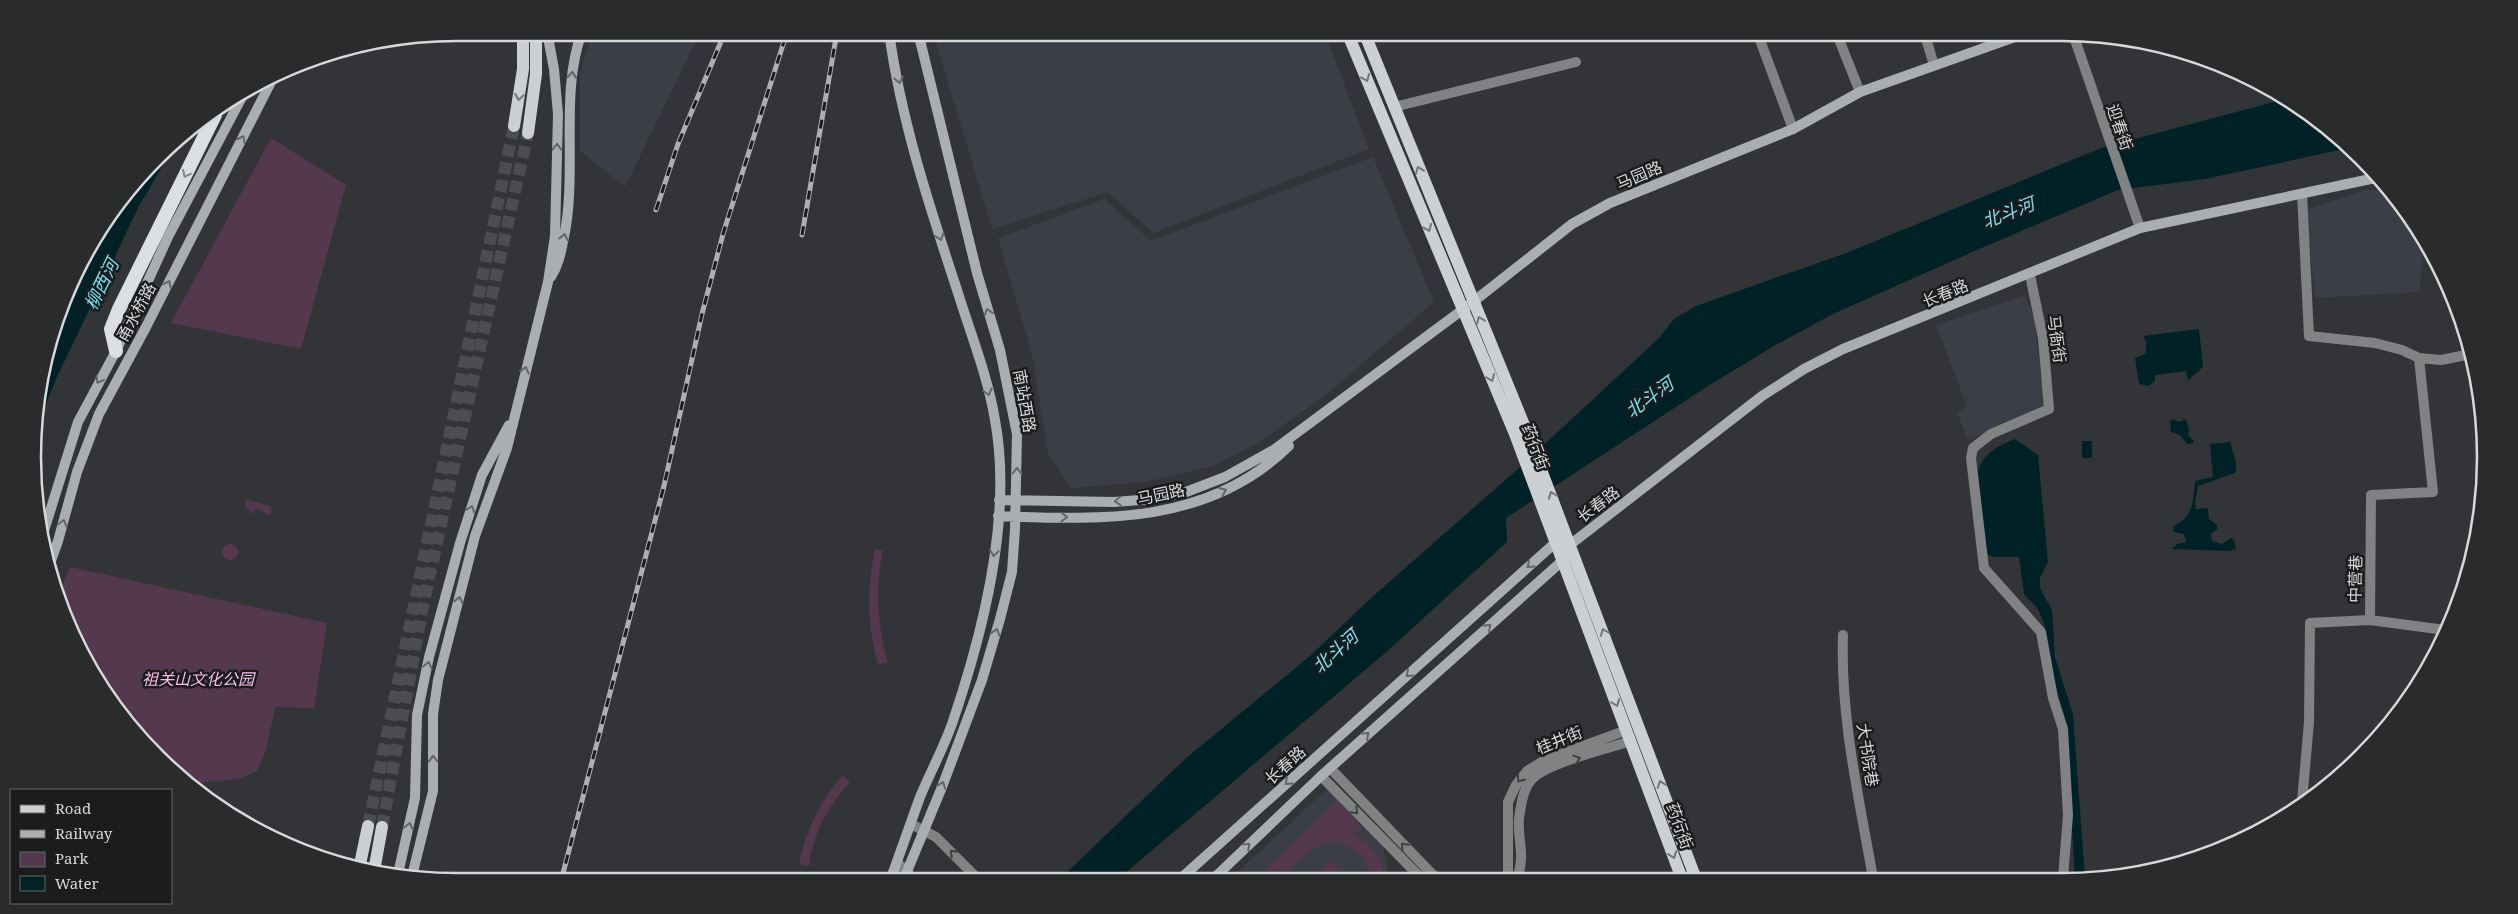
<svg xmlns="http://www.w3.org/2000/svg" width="2518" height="914" viewBox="0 0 2518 914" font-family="'Noto Serif','Noto Sans SC',serif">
<rect width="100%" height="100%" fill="#333438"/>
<path fill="#3b3e47" d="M593 33H700L625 187 580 151V72Z
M933 33H1325L1369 149 1153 233 1108 192 992 229Z
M1373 157 1434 302 1322 398 1256 444 1213 466 1145 482 1071 488 1048 454 1032 355 998 238 1104 199 1151 241Z
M2365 190 2387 191 2392 194 2416 226 2423 259 2419 292 2315 298 2306 210Z
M2025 295 2034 318 2045 407 1968 440 1957 412 1967 407 1936 325Z
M1328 788 1382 845 1390 879 1229 880Z"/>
<path fill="#54384e" d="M271 138 346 185 301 349 171 323Z
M246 499 272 507 270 516 256 508 254 514 245 507Z
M222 552a8 8 0 1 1 16 0a8 8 0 1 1-16 0Z
M875 549 883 551C874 588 878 627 888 663L878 664C867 627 867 587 875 549Z
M70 567 327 623 314 708 275 707 266 750 257 771 238 779 190 784 157 757 104 693 59 593Z
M843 775 850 782C829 804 812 836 809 866L799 864C806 830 820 800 843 775Z
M1337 801 1362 827 1353 834C1372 843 1382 859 1384 879H1370C1370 867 1364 857 1354 850 1323 829 1300 860 1278 880H1255Z
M1330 861 1348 880H1310Z"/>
<path fill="#002227" d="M2285 99 2319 120 2349 148 2205 179 2118 190 1986 246 1833 314 1774 346 1708 386 1506 518 1507 542 1384 654 1117 880H1059L1185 759 1310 656 1371 598 1519 468 1659 338 1674 319 1696 306 1849 252 2101 148Z
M180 136 139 206 56 379 35 432 36 402 72 283 77 281 101 230 120 198Z
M2199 329 2203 366C2200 372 2192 375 2188 381L2186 371 2155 375V381L2149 386 2139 384 2135 358 2146 353V342L2143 336Z
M2173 419 2179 422 2186 419 2189 429 2188 435 2194 441 2193 443 2187 444 2180 435 2171 432 2170 421Z
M2015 439 2038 455 2048 562 2040 578V588L2052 610 2055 657 2073 714 2085 878H2075L2065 718 2053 677 2044 623 2038 609 2024 594 2019 557H1994L1988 555 1985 548 1978 471C1983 454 1998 445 2015 439Z
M2082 441H2092V458H2082Z
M2231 442C2231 452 2239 463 2235 473L2198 486 2195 503 2196 509 2208 508 2209 519 2217 525V530L2211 533 2212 541 2222 544 2231 538 2234 540 2236 549 2229 551 2172 549 2177 544 2186 542 2184 534 2173 532 2174 526C2194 515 2193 503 2195 481L2213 477 2210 444Z"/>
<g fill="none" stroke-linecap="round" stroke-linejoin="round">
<path stroke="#4c4d50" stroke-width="12" stroke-dasharray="12 6" stroke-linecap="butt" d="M368 826 514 126
M382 827 424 601 528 133"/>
<path stroke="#808283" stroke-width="10" d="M1757 32 1793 129
M1836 32 1860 92
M1924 32 1934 65
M2073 34 2140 228
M1394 107 1576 62
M2302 194 2309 336 2375 343 2402 350 2419 358 2441 360 2471 354
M2030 275 2043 338 2049 409 1991 434 1973 448 1971 458 1984 568 2041 632 2053 698 2063 729 2068 815 2063 878
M2370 620 2445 630
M1843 635C1840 716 1859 798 1873 878
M2302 802 2309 722 2310 623 2370 620 2371 495 2433 492 2419 358"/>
<path stroke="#808283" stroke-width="10" d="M1330 768 1432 874 1440 879
M1321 776 1422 879
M911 824 936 837 979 880
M897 862 915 880
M1508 879V802L1516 785 1527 771 1545 760 1627 730
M1517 879C1526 854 1517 840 1519 818 1521 806 1523 787 1533 778 1551 762 1606 749 1631 741"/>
<path stroke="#abaeb0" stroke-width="10" d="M889 32C901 121 930 208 958 293 971 335 988 377 995 420 1013 517 983 633 952 724 943 749 930 773 920 797 910 825 900 853 890 881
M551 277C559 264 561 252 564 237 578 170 559 94 582 32
M999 500 1114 502 1153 499 1186 492 1225 477 1275 449 1473 302 1572 224 1610 203 1793 129 1860 92 2029 32
M998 516C1103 520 1208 525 1289 446
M42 537 78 422 116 351 168 237 242 97
M48 569 58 541 77 472 99 414 146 327 273 78
M398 874 415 798 417 715 429 657 460 543 482 475 509 425
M412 876 433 791V714L438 680 475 536 507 448 548 282 555 236 558 114 554 69 547 32
M1179 880 1555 543 1562 544
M1212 880 1321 776 1561 562 1571 544 1762 396 1804 369 1843 349 2140 228 2380 177
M903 881 942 787 982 680 1000 619 1012 572 1015 529 1017 434 1000 350 977 273 918 32"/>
<path stroke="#ccd0d2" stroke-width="12" d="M1347 32 1515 434 1682 879
M1364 32 1526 430 1696 879
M514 126 523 69V32
M528 133 536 74V32
M359 869 368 826
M374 871 382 827"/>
<path stroke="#dbdfe2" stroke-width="14" d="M116 351 111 329 119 309 215 115"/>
<g stroke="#aeafb2" stroke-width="5">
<path id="rail" d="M656 210 678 144 725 32
M802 235 837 32
M561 881 664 486 702 314 723 234 787 32"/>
</g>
<use href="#rail" stroke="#1b1c1e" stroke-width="3" stroke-dasharray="9" stroke-linecap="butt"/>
</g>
<defs><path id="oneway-chevron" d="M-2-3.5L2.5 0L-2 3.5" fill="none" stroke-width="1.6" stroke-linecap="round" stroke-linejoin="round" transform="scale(1.25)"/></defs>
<g stroke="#636567">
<use href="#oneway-chevron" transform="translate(572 75) rotate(-85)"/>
<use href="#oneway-chevron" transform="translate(899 80) rotate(78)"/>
<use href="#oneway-chevron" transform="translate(242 139) rotate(-63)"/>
<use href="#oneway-chevron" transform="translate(557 147) rotate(-89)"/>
<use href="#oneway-chevron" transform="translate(564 237) rotate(-78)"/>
<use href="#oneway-chevron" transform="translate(940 237) rotate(72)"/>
<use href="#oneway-chevron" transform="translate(168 284) rotate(-63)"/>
<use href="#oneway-chevron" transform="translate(988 312) rotate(-107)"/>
<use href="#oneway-chevron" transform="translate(525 370) rotate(-76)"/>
<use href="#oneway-chevron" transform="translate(99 380) rotate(119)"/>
<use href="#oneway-chevron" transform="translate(988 392) rotate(75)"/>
<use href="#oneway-chevron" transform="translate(1017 471) rotate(-89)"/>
<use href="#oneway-chevron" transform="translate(1223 491) rotate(-23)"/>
<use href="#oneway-chevron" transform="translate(1118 501) rotate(177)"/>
<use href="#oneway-chevron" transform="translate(471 509) rotate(-72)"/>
<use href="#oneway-chevron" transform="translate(1064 517)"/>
<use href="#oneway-chevron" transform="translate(63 523) rotate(-75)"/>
<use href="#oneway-chevron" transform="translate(994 553) rotate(98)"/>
<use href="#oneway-chevron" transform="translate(1530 565) rotate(138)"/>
<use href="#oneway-chevron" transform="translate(459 600) rotate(-76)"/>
<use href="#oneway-chevron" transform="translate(1488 627) rotate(-42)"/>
<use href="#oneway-chevron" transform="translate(996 632) rotate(-73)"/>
<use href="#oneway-chevron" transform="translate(428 665) rotate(-78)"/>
<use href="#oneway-chevron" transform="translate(1409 674) rotate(138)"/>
<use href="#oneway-chevron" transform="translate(1366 735) rotate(-42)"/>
<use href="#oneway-chevron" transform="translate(433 759) rotate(-91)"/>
<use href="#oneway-chevron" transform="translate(1288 782) rotate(138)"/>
<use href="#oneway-chevron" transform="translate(942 785) rotate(-69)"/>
<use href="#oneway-chevron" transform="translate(409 826) rotate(-78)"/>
<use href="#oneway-chevron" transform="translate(1247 846) rotate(-44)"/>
</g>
<g stroke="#747678">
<use href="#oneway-chevron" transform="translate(1366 78) rotate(68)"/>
<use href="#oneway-chevron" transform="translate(519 97) rotate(99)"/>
<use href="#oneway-chevron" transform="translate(1419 170) rotate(-112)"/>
<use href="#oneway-chevron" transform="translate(1428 228) rotate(68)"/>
<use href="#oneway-chevron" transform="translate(1480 320) rotate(-113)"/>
<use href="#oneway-chevron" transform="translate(1491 378) rotate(67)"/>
<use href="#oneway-chevron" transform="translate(1552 495) rotate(-111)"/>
<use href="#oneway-chevron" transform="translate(1604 632) rotate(-111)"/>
<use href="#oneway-chevron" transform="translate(1616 703) rotate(69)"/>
<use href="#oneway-chevron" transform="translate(1661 784) rotate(-110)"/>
<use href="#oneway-chevron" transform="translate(1673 855) rotate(70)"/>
</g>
<use stroke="#85878a" href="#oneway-chevron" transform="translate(186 174) rotate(116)"/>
<g stroke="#3e4041">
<use href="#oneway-chevron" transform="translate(1577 759) rotate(-19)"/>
<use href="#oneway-chevron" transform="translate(1520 779) rotate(126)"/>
<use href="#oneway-chevron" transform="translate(1355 811) rotate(46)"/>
<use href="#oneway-chevron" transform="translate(1404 846) rotate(-134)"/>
<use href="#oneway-chevron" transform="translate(953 853) rotate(-135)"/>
</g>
<g text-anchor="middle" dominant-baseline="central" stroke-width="5" stroke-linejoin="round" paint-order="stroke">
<g font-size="16" fill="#d7d8da" stroke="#1b1c1e">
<text transform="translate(2120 127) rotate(71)">迎春街</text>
<text transform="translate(1639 175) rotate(-23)">马园路</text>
<text transform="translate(1945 293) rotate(-22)">长春路</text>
<text transform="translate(136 312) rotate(-62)">甬水桥路</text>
<text transform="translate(2057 339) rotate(82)">马衙街</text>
<text transform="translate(1025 401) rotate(80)">南站西路</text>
<text transform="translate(1536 447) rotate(69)">药行街</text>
<text transform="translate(1161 494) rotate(-12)">马园路</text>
<text transform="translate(1598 504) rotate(-37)">长春路</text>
<text transform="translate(2355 579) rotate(-89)">中营巷</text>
<text transform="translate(1559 740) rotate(-22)">桂井街</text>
<text transform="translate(1868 755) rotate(81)">大书院巷</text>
<text transform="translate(1285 765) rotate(-42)">长春路</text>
<text transform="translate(1680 826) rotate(70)">药行街</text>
</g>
<g font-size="16" font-style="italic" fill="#fdbbee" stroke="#1b1c1e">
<text x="198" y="679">祖关山文化公园</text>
</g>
<g font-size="18" font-style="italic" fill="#78e0f1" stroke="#1b1c1e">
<text transform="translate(2008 212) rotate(-21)">北斗河</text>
<text transform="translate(101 284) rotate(-64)">柳西河</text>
<text transform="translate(1649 397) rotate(-36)">北斗河</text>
<text transform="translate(1335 651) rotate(-42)">北斗河</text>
</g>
</g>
<path d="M0 0H2518V914H0ZM457 41H2061A416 416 0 0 1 2477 457V457A416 416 0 0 1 2061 873H457A416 416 0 0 1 41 457V457A416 416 0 0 1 457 41Z" fill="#2a2b2d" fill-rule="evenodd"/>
<path fill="none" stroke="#d7d8da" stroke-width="2.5" d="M457 41H2061A416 416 0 0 1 2477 457V457A416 416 0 0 1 2061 873H457A416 416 0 0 1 41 457V457A416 416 0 0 1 457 41Z"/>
<rect x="10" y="789" width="162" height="115" fill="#1b1c1e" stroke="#666769"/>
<rect x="20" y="805" width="25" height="8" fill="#ccd0d2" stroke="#666769"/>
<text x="55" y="814" font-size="15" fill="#d7d8da">Road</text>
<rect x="20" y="830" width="25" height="8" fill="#aeafb2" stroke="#666769"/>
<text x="55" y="839" font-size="15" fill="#d7d8da">Railway</text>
<rect x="20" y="852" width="25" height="15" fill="#54384e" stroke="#666769"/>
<text x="55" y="864" font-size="15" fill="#d7d8da">Park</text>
<rect x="20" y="876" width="25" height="15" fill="#002227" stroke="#666769"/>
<text x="55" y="889" font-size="15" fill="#d7d8da">Water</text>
</svg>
